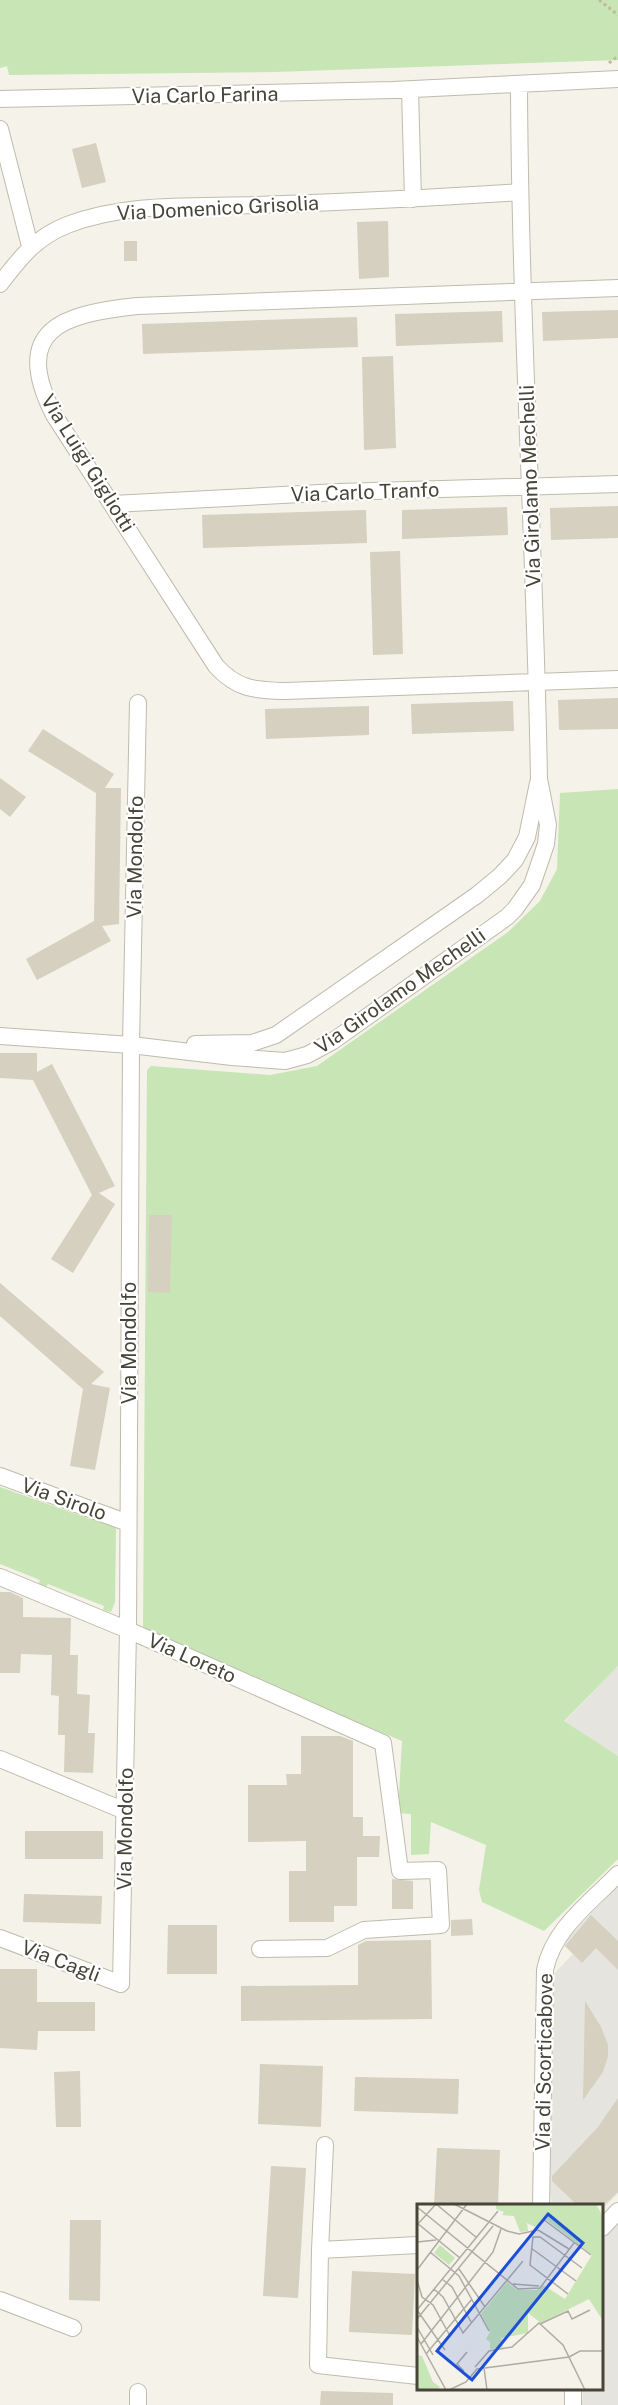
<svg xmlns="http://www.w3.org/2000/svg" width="618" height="2405" viewBox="0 0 618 2405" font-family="'Public Sans',sans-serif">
<rect width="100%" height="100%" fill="#f4f2e9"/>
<path fill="#e6e4de" d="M618 1666V1756L564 1722Z
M618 1886V2193L602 2210V2206L552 2205 548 2180 551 1977 573 1954 562 1943Z
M618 2224V2405H582L583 2389 602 2388V2245L606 2236Z"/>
<path fill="#c7e5b5" d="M0 0H618V60L275 72 9 75 7 66 0 68Z
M618 789V1666L564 1721 618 1756V1859L544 1931 482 1902 479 1890 486 1845 431 1822 429 1854 411 1855V1814L398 1813 402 1741 143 1631 147 1070 151 1066 270 1075 317 1066 508 932 540 901 557 869 560 793Z
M0 1487 90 1519 92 1514 116 1526 115 1602 111 1612 103 1610 104 1606 48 1584 46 1587 38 1585 40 1580 0 1564Z"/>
<path fill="#d5d0bf" d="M96 143 106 182 82 188 72 149Z
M388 221 389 277 359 279 357 222Z
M124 241H137V261H124Z
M618 310V338L543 341 542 312Z
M502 311 503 342 396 346 395 314Z
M357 317 358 347 143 354 142 324Z
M393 356 396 448 364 450 362 357Z
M618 506V538L551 540 550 508Z
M507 507 508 535 402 539V510Z
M366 510 367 543 203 548 202 515Z
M400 551 403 654 373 655 370 552Z
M618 698V729L559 730 558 700Z
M513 701 514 731 412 734 411 704Z
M369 706V735L266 739 265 709Z
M43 729 114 774 105 788H121L119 924 102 926 111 941 37 980 26 959 94 921 96 793 28 751Z
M0 778 26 797 10 817 0 809Z
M0 1053H37V1072L52 1064 115 1186 99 1193 115 1204 73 1273 51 1259 92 1195 33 1080 0 1078Z
M149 1215H172L170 1293 148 1292Z
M0 1283 104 1372 91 1384 110 1388 95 1470 70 1466 83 1389 0 1316Z
M0 1592H10L23 1598V1617L71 1618 70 1655H78L77 1694 90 1695 88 1733H95L93 1773 64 1772 65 1735H58L59 1696 51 1695 52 1655 21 1654 20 1673H0Z
M301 1736H340L353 1741V1817H363V1836H380L379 1857H357V1906H334V1922H289V1871H306V1841L248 1842V1785H287L286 1774H301Z
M25 1831H103V1859H25Z
M392 1879 413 1881V1909H392Z
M24 1894 102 1896 101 1924 23 1922Z
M591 1915 618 1941V1970L596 1948 582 1963 565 1946Z
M472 1919 473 1935 451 1936V1920Z
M168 1925H217V1974H167Z
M431 1940 432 2019 241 2021V1986L358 1985V1945L366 1941Z
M0 1969H37V2002H95V2031H38L37 2050 0 2048Z
M585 2001 601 2027 608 2045V2056L603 2072 583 2100Z
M260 2064 323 2066 321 2127 258 2124Z
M80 2071 81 2127H56L54 2072Z
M355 2077 459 2079 458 2114 354 2111Z
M618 2098V2192L604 2205H577L552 2181V2176L598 2127Z
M437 2148 500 2150 498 2205H434Z
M271 2166 306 2168 298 2298 263 2296Z
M70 2220H101L100 2301 69 2300Z
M352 2271 415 2274 412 2335 349 2332Z
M321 2391 393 2393V2405H320Z"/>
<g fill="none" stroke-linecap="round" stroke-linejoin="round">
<g stroke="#bfbcac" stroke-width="18">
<path id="minor" d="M410 90 413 199
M0 99 393 90 618 79
M0 129 30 246
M0 284C21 257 35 238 67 225 126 202 194 207 256 205 344 202 432 198 520 192
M618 288 137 306C63 314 10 329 54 415L216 666C238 690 255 690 285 691L618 679
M113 504 339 492 618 484
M0 1036 131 1045 232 1057 285 1061 307 1055 333 1041 507 917 515 909 532 885 546 844 548 825 539 779C535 548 520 317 519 86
M195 1044 252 1043 276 1035 477 895 500 876 515 860 527 837 538 783
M0 1476 128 1523
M0 1577 128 1630 383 1743 400 1871 438 1870 441 1925 364 1930 327 1948 260 1949
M0 1759 125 1811
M0 1938 121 1984 128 1630 131 1045 138 703
M325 2145 320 2250 318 2365 418 2376
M541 2206 545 1970C553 1929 590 1903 618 1874
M602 2228 618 2211
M320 2250 418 2245
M0 2300 73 2328
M138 2392V2405
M573 2405V2388"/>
</g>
<path stroke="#c0ba9e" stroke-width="3" stroke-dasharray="3 3" stroke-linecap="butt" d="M599 0 618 15
M609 63 618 56"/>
<use href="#minor" stroke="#fff" stroke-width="16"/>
</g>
<g text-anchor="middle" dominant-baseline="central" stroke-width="4.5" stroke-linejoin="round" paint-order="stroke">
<g font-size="20" fill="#474438" stroke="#fff">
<text transform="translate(205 95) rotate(-1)">Via Carlo Farina</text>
<text transform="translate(218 208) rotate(-3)">Via Domenico Grisolia</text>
<text transform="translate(88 463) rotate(58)">Via Luigi Gigliotti</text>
<text transform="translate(530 486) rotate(-92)">Via Girolamo Mechelli</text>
<text transform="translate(365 492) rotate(-2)">Via Carlo Tranfo</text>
<text transform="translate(135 857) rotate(-89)">Via Mondolfo</text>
<text transform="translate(400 991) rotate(-35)">Via Girolamo Mechelli</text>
<text transform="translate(129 1343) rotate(-90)">Via Mondolfo</text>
<text transform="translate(64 1499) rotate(20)">Via Sirolo</text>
<text transform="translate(192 1658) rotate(24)">Via Loreto</text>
<text transform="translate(125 1829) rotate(-89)">Via Mondolfo</text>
<text transform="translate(61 1961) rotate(21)">Via Cagli</text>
<text transform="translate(544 2062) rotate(-89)">Via di Scorticabove</text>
</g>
</g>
<g transform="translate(417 2204)">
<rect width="186" height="186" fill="#f4f2e9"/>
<path d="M79 0H179L186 13V117L172 95 124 119 111 109V129L84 134 86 144 73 145V138L69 135 73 128 64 110 90 78 100 86H120L126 81 148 95 175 51 126 13 120 24 110 19 111 27 103 28 97 12 85 11 87 8 79 5ZM23 41 38 54 32 61 17 49ZM0 151 5 152 16 178 23 183 20 186H0Z" fill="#c7e5b5"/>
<path fill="none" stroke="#afaca2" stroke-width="1.5" d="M37 0 90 27 102 30 121 26M0 3 101 85 123 84 157 39M126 15 174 51M0 19 43 54M0 21 19 0 60 34M121 26 152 45M0 38 19 36M114 44 159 77M13 48 42 72 72 127M42 65 68 103M0 66 50 0M25 75 35 83 54 118M0 76 5 93 16 101 32 130M96 80 122 82M17 85 26 93 46 129 106 57M151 90 113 61 116 33H123L165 64M0 106 81 7M0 106 28 146M0 115 76 22M123 120 151 107 155 115 173 106M0 123 16 151M0 133 29 186M4 140 76 48 84 25M9 150 55 95M152 153 163 147H186M58 163 72 147 95 143 122 119 146 141 168 186M67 164 70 186M47 167 40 160 50 148M32 186 49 178 60 165 152 153"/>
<path fill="#1d4ed8" fill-opacity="0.15" stroke="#1d4ed8" stroke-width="3" d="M131 10 166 39 55 176 20 147Z"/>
<rect width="186" height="186" fill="none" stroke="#474438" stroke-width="3"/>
</g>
</svg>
